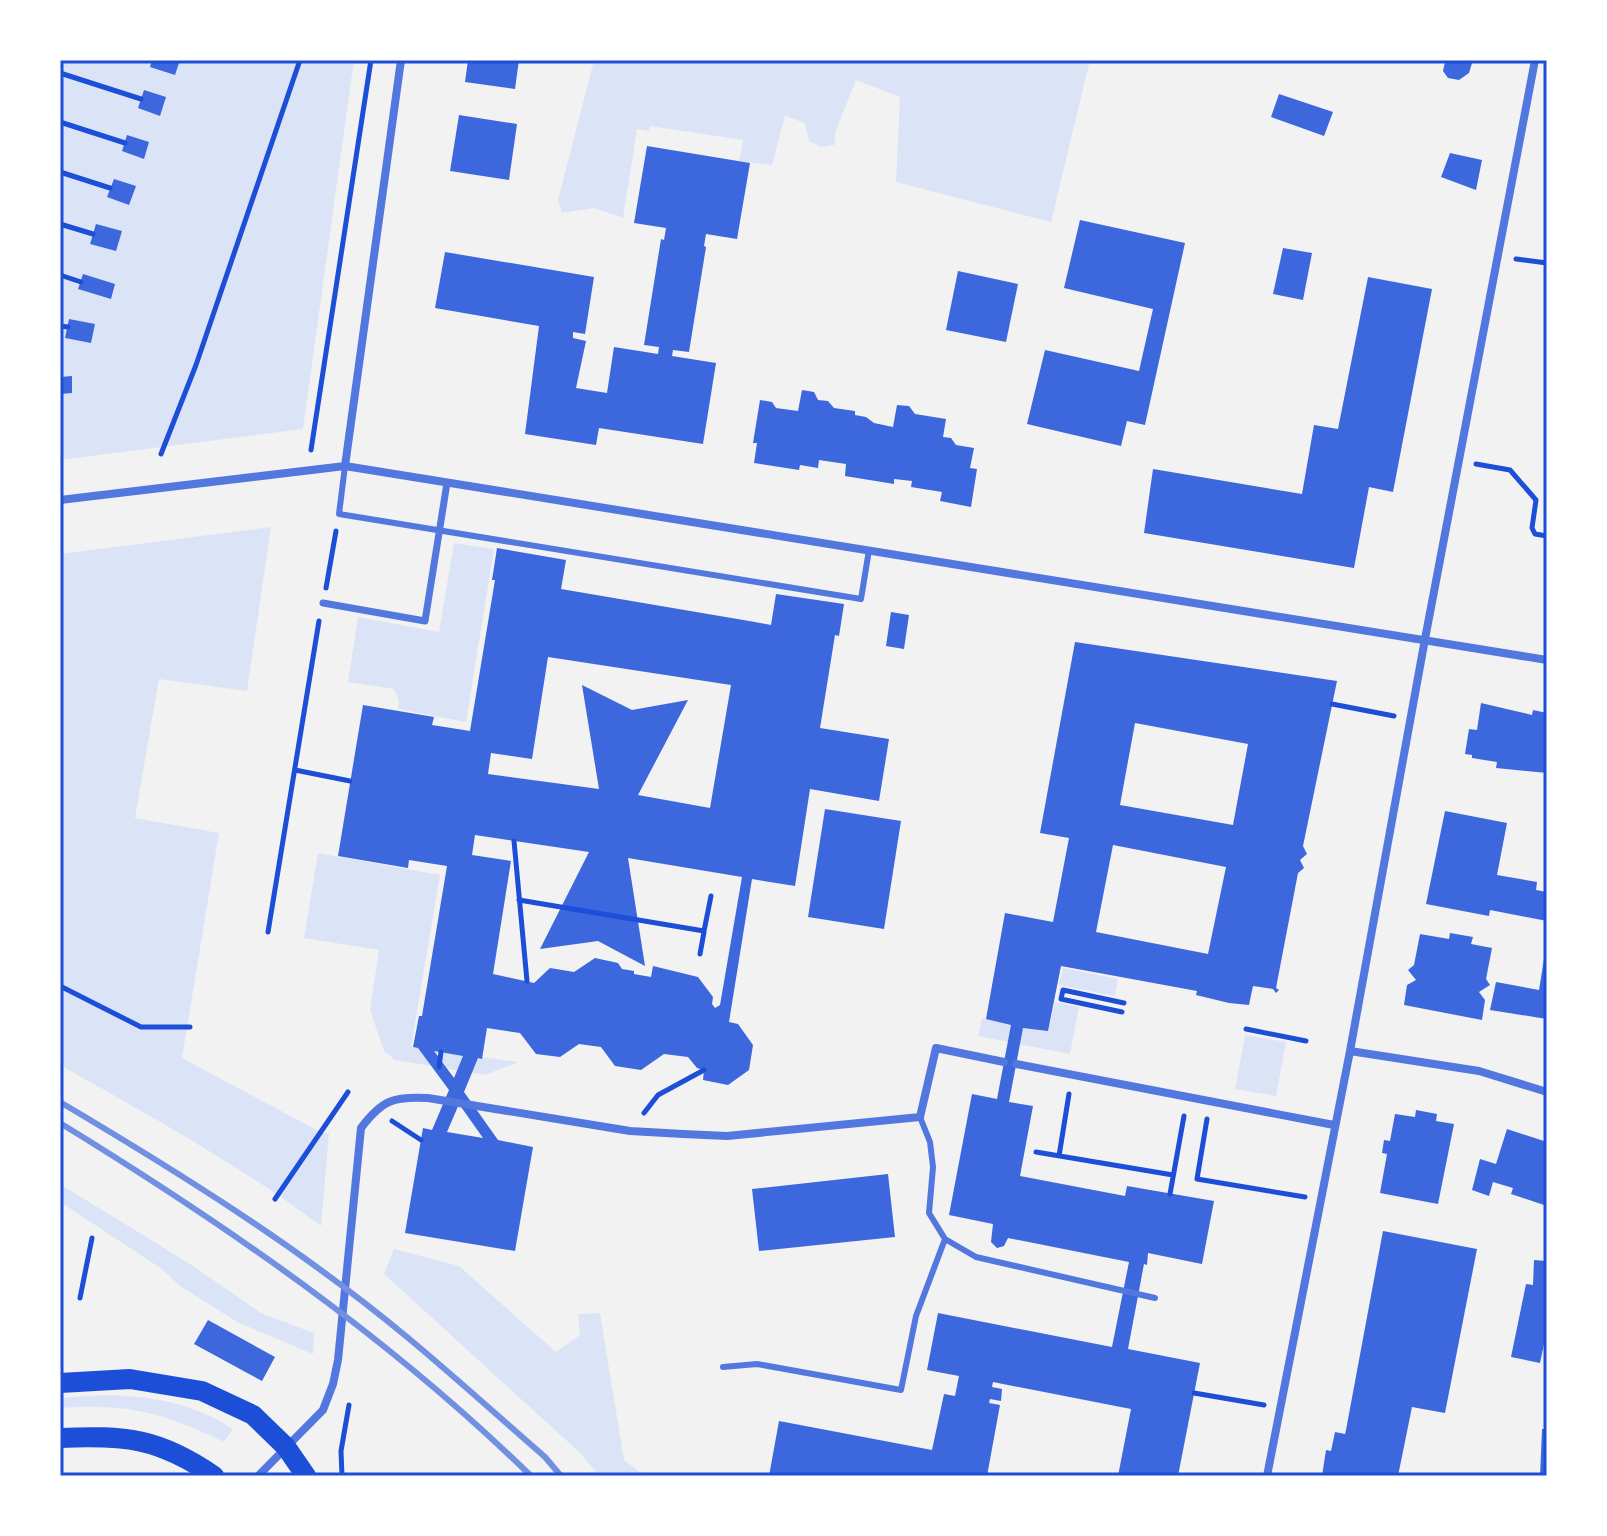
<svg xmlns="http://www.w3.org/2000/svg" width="1607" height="1536" viewBox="0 0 1607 1536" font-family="'Roboto Condensed',sans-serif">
<rect width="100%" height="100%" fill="#f2f2f2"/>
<path fill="#dbe4f7" d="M60 60H354L303 429 60 460Z
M594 60H1090L1051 222 896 182 900 97 856 80 836 130 834 145 821 147 809 141 805 123 785 116 772 165 739 161 743 140 650 126 649 131 637 129 623 218 594 208 562 213 558 200Z
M271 527 247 691 159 679 135 818 219 833 182 1058 322 1133H329L321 1226C240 1165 148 1115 60 1065V554Z
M454 543 494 549 466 722 398 709 399 701 394 689 348 682 358 617 439 632Z
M318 853 440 875 411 1047 518 1062 485 1075 395 1060 384 1051 370 1010 379 950 304 938Z
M1063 968 1118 979 1115 996 1059 985Z
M1055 1002 1079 1007 1070 1054 978 1036 982 1018 1048 1031Z
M1245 1035 1286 1042 1276 1096 1235 1089Z
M60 1184 190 1264 261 1313 314 1333 313 1354 237 1322 180 1286 162 1269 60 1202Z
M394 1249 459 1266 556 1352 580 1335 578 1314 600 1313 624 1460 645 1476H600L578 1451 384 1274Z
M102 1395C149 1395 193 1403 233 1429L224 1442C164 1413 127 1403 60 1408V1398Z"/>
<path fill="#3d67dc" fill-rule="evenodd" d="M152 60H180L175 75 150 67Z
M468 60H519L515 89 465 82Z
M1439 60H1473L1469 73 1459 80 1448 78 1443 71 1445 62Z
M144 90 166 97 160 116 138 108Z
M1279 94 1333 112 1324 136 1271 117Z
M459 115 517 124 509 180 450 171Z
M127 135 149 142 144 159 122 151Z
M647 146 750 163 737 239 706 234 704 246 706 247 689 352 673 350 672 356 716 363 703 444 599 428 596 445 525 434 539 326 435 308 445 252 594 277 585 334 573 332V338L586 341 576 388 607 393 614 347 658 354 659 347 644 345 661 239 664 240 666 228 634 223Z
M1450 153 1482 160 1476 190 1441 177Z
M114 179 136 186 129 205 107 197Z
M1080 220 1185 243 1145 425 1127 421 1121 446 1027 424 1045 350 1139 371 1153 309 1064 288Z
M96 224 122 231 116 251 90 244Z
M1283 248 1312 253 1303 300 1273 294Z
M958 271 1018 284 1006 342 946 330Z
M83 274 115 284 111 299 78 289Z
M1368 277 1432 289 1393 492 1369 487 1354 568 1144 533 1153 469 1302 494 1314 425 1338 429Z
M69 319 95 324 91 343 65 338Z
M72 376V393L60 394V377Z
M802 390 814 392 818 400 828 401 834 408 855 411V415L866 417 874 423 893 427 897 405 909 406 915 414 946 419 943 437 951 438 956 445 974 448 970 468 977 469 971 507 940 501 942 492 911 487 912 481 894 479V484L845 476 846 464 819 460 818 468 800 465 799 470 754 463 757 443H753L760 400 772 402 776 408 798 411Z
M497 548 566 560 561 589 755 622 771 625 776 594 844 604 839 636 835 635 820 728 889 739 879 801 810 789 795 886 752 879 729 1022 738 1024 753 1045 749 1070 728 1085 703 1080 704 1070 697 1068 688 1057 664 1054 641 1070 615 1066 601 1047 579 1044 560 1057 536 1054 520 1033 487 1028 482 1059 478 1058 464 1092 498 1140 533 1147 515 1251 405 1233 423 1128 432 1130 449 1090 418 1048 413 1047 419 1016H422L447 866 409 860 408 868 338 856 363 705 434 717 432 725 470 731 495 580H492ZM548 657 731 685 710 808 638 795 688 700 632 710 582 685 599 789 488 774 491 753 532 759ZM475 835 589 852 540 949 598 941 645 966 628 858 742 877 720 1005 715 1008 712 1004 713 997 698 977 653 966 651 977 634 974V971L622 969 618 963 595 958 574 972 550 968 534 983 493 974 511 861 472 855ZM434 1051 463 1056 454 1078ZM459 1104 483 1138 447 1132Z
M891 612 909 615 904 649 886 646Z
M1075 642 1337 681 1303 846 1307 854 1300 860 1304 868 1298 873 1276 988 1279 990 1276 993 1273 989 1253 986 1249 1005 1229 1003 1196 995 1197 991 1061 966 1048 1031 1023 1028 1009 1102 1033 1106 1020 1176 1125 1196 1127 1186 1214 1201 1202 1264 1148 1253 1147 1265 1144 1264 1128 1349 1200 1363 1178 1476H1118L1131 1409 993 1382 992 1387 1002 1389 1001 1401 990 1399 989 1403 1000 1405 987 1476H769L779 1421 932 1450 944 1394 955 1396 959 1376 927 1370 938 1313 1112 1347 1129 1262 1008 1238 1004 1246 997 1248 991 1242 993 1224 949 1215 972 1094 997 1099 1011 1025 986 1019 1005 913 1053 922 1069 838 1040 833ZM1135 723 1248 744 1233 825 1120 805ZM1113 845 1226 867 1208 954 1096 932Z
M1481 703 1532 715 1533 710 1547 713V773L1496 768 1497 762 1472 758V755L1465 754 1469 729 1477 730Z
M825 809 901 821 884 929 808 917Z
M1445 811 1507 823 1497 875 1537 882 1536 890 1547 892V921L1490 910 1489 916 1426 904Z
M1450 933 1473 937 1471 944 1492 948 1486 979 1490 985 1479 992 1485 1000 1482 1020 1404 1005 1407 985 1416 980 1408 970 1414 965 1420 934 1449 939Z
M1544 959 1547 960V1019L1490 1010 1496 982 1539 990Z
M1416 1110 1437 1114 1436 1121 1454 1124 1438 1204 1380 1193 1387 1154 1382 1153 1384 1140 1390 1141 1395 1114 1415 1117Z
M1507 1129 1547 1142V1206L1511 1194 1513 1188 1493 1182 1489 1196 1472 1190 1480 1159 1496 1164Z
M888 1174 895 1237 759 1251 752 1189Z
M1383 1231 1477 1249 1445 1413 1412 1407 1398 1476H1322L1326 1450 1331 1451 1335 1432 1345 1434 1346 1430Z
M1534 1260 1547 1261V1330L1540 1363 1511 1357 1526 1284 1533 1285Z
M208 1320 275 1357 262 1381 194 1344Z
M1542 1429H1547V1476H1540Z"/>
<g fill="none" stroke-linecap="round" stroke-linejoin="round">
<path stroke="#1d4ed8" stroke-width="5" d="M60 73 141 99
M60 122 125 143
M60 172 110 188
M60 224 93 234
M1516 259 1547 263
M60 275 81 282
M60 326 68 327
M311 450 371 60
M161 454 196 365 300 60
M1476 464 1510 470 1536 500 1532 528 1535 534 1547 536
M326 588 336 531
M1332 704 1394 716
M295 770 350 781
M514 841 527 981
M519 900 704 931 711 896
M268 932 319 621
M700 954 704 932
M60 986 141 1027H190
M1122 1012 1061 999 1063 990 1124 1003
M1246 1029 1306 1041
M439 1067 441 1052
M644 1113 658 1095 704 1070
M1207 1119 1197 1179 1305 1197
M392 1121 421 1140
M1036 1152 1173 1175
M1059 1156 1069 1094
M1170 1194 1184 1116
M275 1199 348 1092
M80 1298 92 1238
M1194 1393 1264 1405
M342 1476 341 1451 349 1405"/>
<path stroke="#5277de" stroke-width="6" d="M345 466 339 514 861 599 869 550
M920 1117 930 1142 933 1167 929 1213 945 1239 976 1257 1155 1298
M723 1367 757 1364 901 1390 916 1316 945 1239"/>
<path stroke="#5277de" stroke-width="7" d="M323 603 425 621 447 483"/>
<path stroke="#5277de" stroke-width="8" d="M345 466 401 60
M60 500 345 466 1547 660
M1350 1051 1479 1071 1547 1092
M1016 1064 1334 1125
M258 1476 323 1410 333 1384 338 1360 361 1128C382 1100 394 1096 428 1098L630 1131 683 1134 727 1136 920 1117 936 1048 1004 1062
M1267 1476 1350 1051 1425 639 1535 60"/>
<path stroke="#1d4ed8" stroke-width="20" d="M60 1383 130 1379 202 1391 253 1415 286 1447 306 1476
M60 1438C125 1435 159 1438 214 1476"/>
<path stroke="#7290e2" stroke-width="6" d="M60 1102C180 1173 300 1248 407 1337 454 1376 499 1417 545 1457L561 1476
M60 1123C228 1226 390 1338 531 1476"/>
</g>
<rect width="1607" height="1536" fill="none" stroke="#ffffff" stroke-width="124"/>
<rect x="62" y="62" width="1483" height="1412" fill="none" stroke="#1d4ed8" stroke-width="3"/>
</svg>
